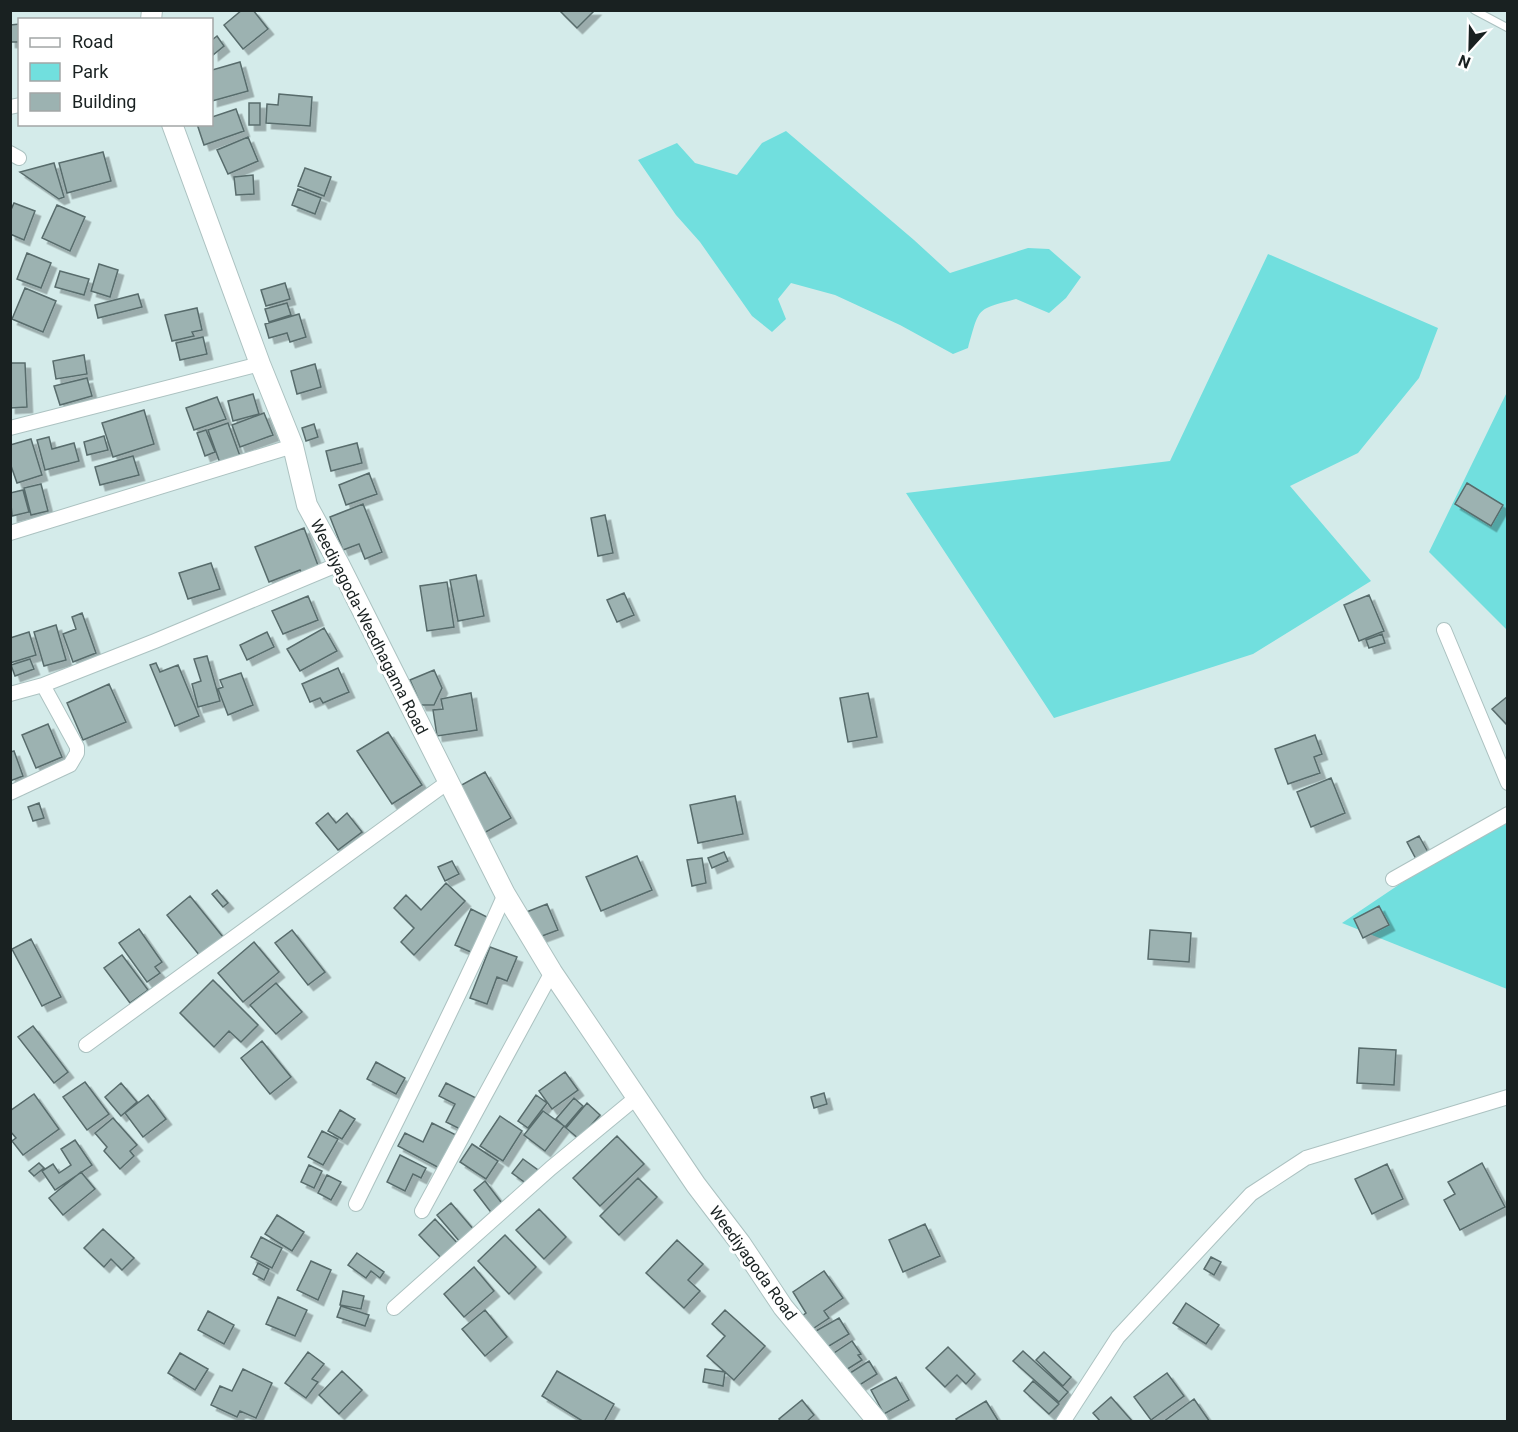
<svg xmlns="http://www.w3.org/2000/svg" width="1518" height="1432" viewBox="0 0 1518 1432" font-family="Roboto,sans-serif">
<defs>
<filter id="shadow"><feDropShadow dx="5.5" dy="5.5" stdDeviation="0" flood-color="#0004"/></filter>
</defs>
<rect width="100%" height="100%" fill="#d4ebea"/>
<path fill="#71dfde" d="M786 131 914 240 950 273 1028 248 1049 249 1081 277 1066 298 1049 313 1016 299C975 310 980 307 968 348L953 354 900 325 835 295 791 283 778 299 786 319 772 332 752 316 700 242 676 215 638 160 677 143 695 163 737 175 762 143Z
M1268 254 1438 328 1419 378 1358 453 1290 486 1371 581 1253 654 1054 718 906 493 1170 461Z
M1507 392V630L1429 552Z
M1507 812V989L1342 923Z"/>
<path fill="#9cb2b1" stroke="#586c6c" stroke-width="1.5" filter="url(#shadow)" d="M242 10H253L268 29 243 49 224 25Z
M559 10H595L577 28Z
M20 24V42H10V25Z
M217 36 224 46 213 55 212 40Z
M240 62 248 91 212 101V70Z
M279 94 312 97 310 126 266 123 267 104 278 105Z
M249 103H260V125H249Z
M236 109 244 131 204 145 197 124H212V117Z
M248 137 258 161 228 174 217 150Z
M103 152 111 181 67 193 59 163Z
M54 163 64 197 59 199 20 172Z
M305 168 331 177 324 196 298 186Z
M253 175 254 194 236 195 234 177Z
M298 189 321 198 315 214 292 205Z
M14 203 35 211 24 240 10 234V212Z
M57 205 85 217 70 251 42 238Z
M27 253 51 263 41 288 17 279Z
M99 264 118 270 110 297 91 291Z
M60 271 89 279 84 295 55 287Z
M285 283 290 299 266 306 261 290Z
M25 288 56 301 43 332 12 319Z
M138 294 142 307 98 318 95 305Z
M287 303 291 315 269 322 265 309Z
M197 308 202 330 192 332 194 336 172 341 165 315Z
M299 314 306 337 290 342 287 333 269 338 265 324Z
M203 337 207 354 180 360 176 343Z
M84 355 87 374 56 379 53 361Z
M10 363H25L27 407 10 408Z
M315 364 321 387 297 394 291 371Z
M87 378 92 396 60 405 54 386Z
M253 394 259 414 233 421 228 401Z
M217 397 226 419 194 430 186 408Z
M144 410 154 444 113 457 102 423Z
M264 413 273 435 240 447 232 425Z
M228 423 240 456 220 463 208 430Z
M314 424 318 437 306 441 302 428Z
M206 430 215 452 205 456 197 433Z
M104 436 108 450 87 455 84 442Z
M49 437 52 449 74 443 79 461 45 470 37 440Z
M31 439 42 475 17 483 10 463V445Z
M357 443 362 463 331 471 326 451Z
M133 456 139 475 100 485 95 467Z
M369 473 377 494 346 505 339 485Z
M1467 483 1503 505 1491 526 1455 504Z
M41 484 48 511 31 515 24 488Z
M23 490 29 512 12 516 10 493Z
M363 504 382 552 365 559 359 544 343 550 330 517Z
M605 515 613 553 598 556 591 518Z
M304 528 319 568 302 574 300 570 269 582 255 547Z
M211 563 220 589 188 599 179 573Z
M476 575 484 616 458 621 450 580Z
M447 582 454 627 427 631 420 586Z
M624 593 634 615 617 622 607 600Z
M1369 595 1384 631 1359 641 1344 605Z
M308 596 318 620 283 634 272 611Z
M82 613 96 653 73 662 63 634 76 629 72 617Z
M56 625 66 660 44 666 34 632Z
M324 628 337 651 300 671 287 649Z
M29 632 36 655 10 663V638Z
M267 632 274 647 247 660 240 645Z
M1382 634 1385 643 1369 648 1366 640Z
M207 656 220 701 198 707 192 684 201 681 194 659Z
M30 659 34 669 15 676 11 665Z
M156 663 160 672 178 665 199 716 175 726 150 665Z
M338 668 349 692 323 703 320 698 310 702 302 684Z
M434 670 442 688 434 705H421L410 680Z
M241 673 253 705 228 715 218 689 223 687 220 680Z
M109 684 126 722 83 740 67 703Z
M471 693 477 730 437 736 433 710 443 709 441 699Z
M868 693 877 737 848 742 840 698Z
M1508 696V726L1492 709Z
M48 724 62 757 36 768 22 735Z
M388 732 422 785 392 804 357 751Z
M1315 735 1322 754 1314 757 1320 773 1288 784 1275 749Z
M14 751 23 776 10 781V752Z
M485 772 511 818 484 833 458 787Z
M1331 778 1345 813 1311 827 1297 792Z
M735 796 743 834 698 843 690 805Z
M39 803 44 818 33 821 28 807Z
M328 813 336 823 347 813 362 832 338 850 316 823Z
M1419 836 1429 854 1417 861 1407 842Z
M724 852 728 861 712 868 708 858Z
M637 856 652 890 601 911 586 877Z
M702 858 706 883 692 886 687 860Z
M452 861 459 874 445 881 438 867Z
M446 883 465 901 414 955 401 942 414 928 394 908 406 895 421 910Z
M217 890 228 903 223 907 212 894Z
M190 896 223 937 200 956 167 915Z
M547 904 558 930 534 939 524 913Z
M1379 906 1389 925 1363 938 1354 919Z
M471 909 489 918 473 953 455 945Z
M139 929 162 962 155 967 160 973 147 982 119 943Z
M292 930 325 972 308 985 275 943Z
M1150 930 1191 933 1189 962 1148 959Z
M31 939 61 997 42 1006 12 949Z
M254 942 279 972 243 1002 218 973Z
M490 947 517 957 507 981 497 977 487 1004 470 998Z
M122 955 148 990 130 1003 104 968Z
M213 980 258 1025 241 1042 229 1031 214 1047 180 1013Z
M276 983 302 1012 276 1034 250 1005Z
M33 1026 68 1072 54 1083 18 1037Z
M262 1041 291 1077 270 1094 241 1058Z
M1359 1048 1396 1050 1394 1085 1357 1083Z
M376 1062 405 1078 396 1094 367 1079Z
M565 1072 578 1090 552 1109 539 1091Z
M85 1082 109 1114 87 1130 63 1097Z
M121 1083 137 1102 121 1116 105 1097Z
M446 1083 480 1100 464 1131 446 1122 455 1104 439 1096Z
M824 1093 827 1104 814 1108 811 1097Z
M34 1094 59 1129 23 1155 12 1141 16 1138 10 1131V1111Z
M148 1095 166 1119 143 1137 125 1113Z
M536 1095 547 1103 528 1128 518 1121Z
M574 1098 583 1106 565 1127 556 1119Z
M587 1103 600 1115 579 1139 566 1128Z
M340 1110 355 1119 342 1139 328 1131Z
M543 1111 564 1126 545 1151 524 1135Z
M500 1116 522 1131 503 1161 480 1146Z
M113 1118 137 1145 130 1151 134 1156 120 1169 104 1151 107 1147 95 1133Z
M432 1123 460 1137 443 1170 398 1146 405 1133 423 1142Z
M322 1131 338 1139 323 1165 308 1157Z
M617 1136 644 1164 600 1206 573 1178Z
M75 1140 92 1165 55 1190 42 1171 53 1164 59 1173 71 1165 61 1149Z
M472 1144 498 1161 486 1179 460 1162Z
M400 1155 426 1168 421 1178 413 1174 405 1191 387 1182Z
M523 1159 538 1170 527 1184 512 1173Z
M39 1163 44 1168 34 1176 29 1171Z
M1482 1163 1505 1207 1460 1230 1444 1200 1455 1194 1448 1182Z
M1387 1164 1403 1199 1372 1214 1355 1179Z
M309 1165 322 1171 314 1188 301 1182Z
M81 1172 95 1189 63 1215 49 1198Z
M327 1175 341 1182 331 1200 318 1193Z
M638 1178 657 1197 619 1235 600 1216Z
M485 1181 504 1206 493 1215 474 1190Z
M451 1203 474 1230 460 1242 437 1215Z
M539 1209 566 1237 544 1259 516 1230Z
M277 1215 304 1232 292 1251 265 1234Z
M435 1219 460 1246 444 1261 419 1235Z
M925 1224 940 1256 903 1272 889 1240Z
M103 1229 134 1258 122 1270 111 1259 104 1267 84 1248Z
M505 1235 536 1267 509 1294 478 1261Z
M261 1237 282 1248 272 1268 251 1257Z
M677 1240 703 1264 688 1280 700 1291 684 1308 646 1273Z
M357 1253 384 1272 380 1278 371 1271 366 1278 348 1265Z
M1211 1257 1221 1262 1214 1275 1204 1269Z
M311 1261 331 1270 318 1300 297 1290Z
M258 1263 269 1269 264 1280 253 1274Z
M474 1267 494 1291 464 1317 444 1294Z
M824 1271 843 1298 824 1311 829 1318 808 1332 799 1318 806 1313 793 1292Z
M343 1291 364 1296 361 1309 340 1305Z
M278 1297 307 1310 295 1336 266 1324Z
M1186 1303 1219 1325 1206 1344 1173 1323Z
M341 1306 369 1315 365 1326 337 1317Z
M485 1310 507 1337 485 1356 462 1329Z
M725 1310 765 1346 734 1380 707 1356 725 1336 712 1324Z
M208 1311 234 1325 224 1344 198 1330Z
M839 1318 849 1334 824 1349 814 1332Z
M852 1341 861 1354 858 1355 862 1360 846 1370 834 1353Z
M948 1347 975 1374 966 1384 957 1375 945 1387 926 1368Z
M1023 1351 1068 1392 1059 1402 1013 1361Z
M308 1352 324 1364 312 1379 318 1382 306 1398 285 1383Z
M1044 1352 1071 1377 1063 1386 1036 1360Z
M180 1353 208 1369 195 1390 168 1373Z
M869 1361 877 1374 858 1386 850 1373Z
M243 1369 272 1383 256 1418 240 1411 237 1417 211 1405 220 1386 232 1391Z
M705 1369 725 1372 723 1386 703 1382Z
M342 1371 362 1390 339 1414 319 1395Z
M557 1371 614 1404 604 1422H584L542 1396Z
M1167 1373 1184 1396 1151 1420 1134 1397Z
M896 1377 909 1400 884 1414 871 1390Z
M1033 1381 1059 1404 1049 1414 1024 1391Z
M1111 1397 1133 1422H1101L1093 1413Z
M1194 1399 1210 1422H1163Z
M802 1400 814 1415 806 1422H781L779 1419Z
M986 1401 999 1422H958L956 1419Z"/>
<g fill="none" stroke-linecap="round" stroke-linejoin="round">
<g stroke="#acc2c1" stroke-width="9">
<path id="lane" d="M1474 10 1508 28"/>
</g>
<g stroke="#acc2c1" stroke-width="16">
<path id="street" d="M10 107 20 105
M10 153 19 158
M10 428 260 364
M10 533 293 446
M1444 630 1508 783
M10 694 43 685 155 641 339 564
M10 793 70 765 77 753V747L43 685
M1393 879 1508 814
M86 1045 448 782
M356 1204C406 1101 459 999 505 894
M422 1211 552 972
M394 1308 551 1168 637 1097
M1063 1422 1118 1337 1251 1194 1306 1158 1508 1097"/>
</g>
<g stroke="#acc2c1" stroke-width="22">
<path id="secondary" d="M151 20 152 10
M172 124 260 364 293 446 307 505 339 564 505 894 552 972 696 1185 741 1244 783 1307 878 1422"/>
</g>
<use href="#lane" stroke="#fff" stroke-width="7"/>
<use href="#street" stroke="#fff" stroke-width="14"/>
<use href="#secondary" stroke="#fff" stroke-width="20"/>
</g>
<g text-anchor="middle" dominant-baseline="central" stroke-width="6" stroke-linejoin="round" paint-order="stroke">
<g font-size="16" fill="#192121" stroke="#fff">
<text transform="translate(369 627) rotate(63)">Weediyagoda-Weedhagama Road</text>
<text transform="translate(753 1263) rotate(54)">Weediyagoda Road</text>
</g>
</g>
<rect width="1518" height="1432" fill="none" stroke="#192121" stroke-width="24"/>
<rect x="18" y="18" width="195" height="108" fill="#ffffff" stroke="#a3a6a6" stroke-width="1.5"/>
<rect x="30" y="38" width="30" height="9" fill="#ffffff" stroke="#a3a6a6" stroke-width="1.5"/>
<text x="72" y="48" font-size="18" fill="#192121">Road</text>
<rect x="30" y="63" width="30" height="18" fill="#71dfde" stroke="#a3a6a6" stroke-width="1.5"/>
<text x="72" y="78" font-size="18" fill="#192121">Park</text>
<rect x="30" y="93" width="30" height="18" fill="#9cb2b1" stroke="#a3a6a6" stroke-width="1.5"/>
<text x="72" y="108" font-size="18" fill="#192121">Building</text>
<g transform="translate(1470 48) rotate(202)" stroke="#ffffff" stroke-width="4.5" paint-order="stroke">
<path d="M0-4.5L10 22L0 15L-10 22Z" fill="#192121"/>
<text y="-9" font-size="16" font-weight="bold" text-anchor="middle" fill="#192121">N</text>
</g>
</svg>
